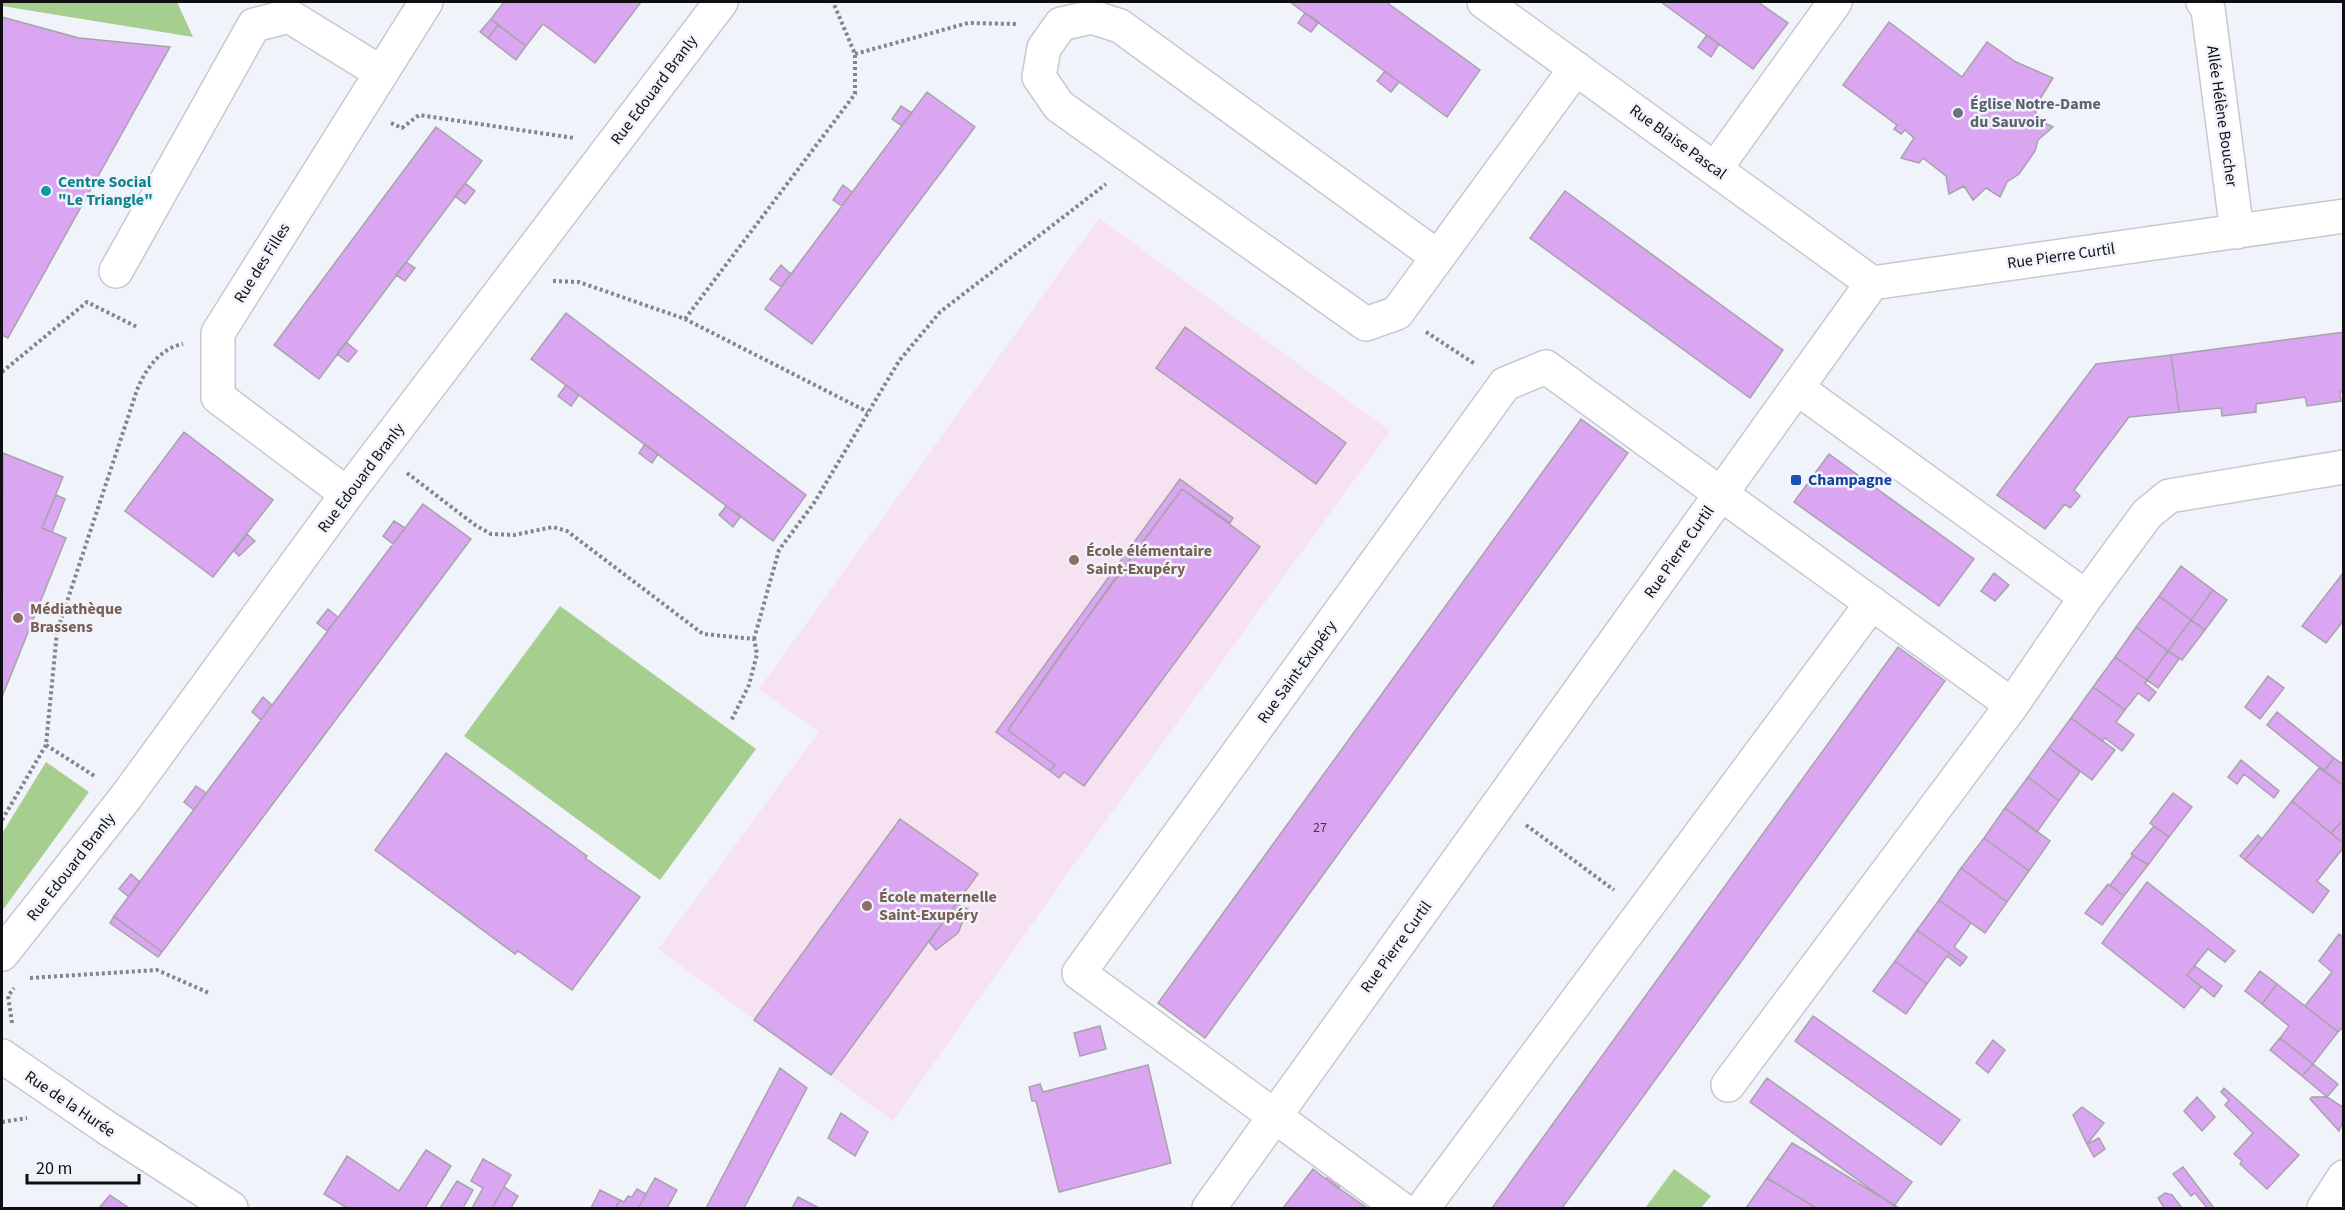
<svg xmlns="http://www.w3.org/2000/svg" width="2345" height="1210" viewBox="0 0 2345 1210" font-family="'Source Sans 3',sans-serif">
<rect width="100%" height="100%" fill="#f1f3fb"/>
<path fill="#f7e2f1" d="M1099 218 1390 431 1075 863 893 1121 658 949 819 732 759 689Z"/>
<path fill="#a5ce8f" d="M2 2H177L193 37 2 6Z
M560 606 756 749 660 880 464 736Z
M46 762 89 792 2 911V831L3 832Z
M1674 1169 1711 1196 1701 1208H1649L1646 1207Z"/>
<path fill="#daa5f1" stroke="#a8a3aa" stroke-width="1.5" d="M504 2H641L595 63 543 24 526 46 491 19Z
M1290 2H1386L1480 70 1447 117Z
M1661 2H1758L1788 23 1753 69Z
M1305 13 1319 22 1311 32 1298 23Z
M2 17 79 38 170 47 8 338 2 335Z
M491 19 498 25 488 38 480 32Z
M1889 22 1962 77 1987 42 2016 62 2053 78 2035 107 2037 119 2053 127 2038 140 2035 151 2019 174 2007 182 2000 197 1986 188 1973 200 1964 186 1949 194 1946 176 1923 158 1919 163 1901 158 1914 138 1905 130 1901 134 1894 129 1897 125 1843 85Z
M498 25 526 46 516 60 488 38Z
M1707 35 1719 44 1711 57 1698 47Z
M1385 71 1399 82 1391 92 1377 81Z
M927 92 975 127 812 344 765 309Z
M901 106 912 113 902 126 892 119Z
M436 127 482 161 319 379 274 345Z
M465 183 475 191 465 204 455 196Z
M843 185 852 192 842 206 833 200Z
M1565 191 1783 350 1750 398 1530 238Z
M406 262 415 268 405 281 396 275Z
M781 265 791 274 781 287 770 279Z
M566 313 806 495 773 541 531 359Z
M1185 327 1346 443 1316 484 1156 368Z
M2344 332V392H2340L2341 401 2307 406 2305 397 2256 404V412L2222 416 2221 408 2179 412 2171 355Z
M346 342 357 351 348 362 337 354Z
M2171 355 2179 412 2129 417 2074 490 2080 496 2070 508 2065 504 2045 529 1997 495 2096 364Z
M566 385 579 395 571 406 558 396Z
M1581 419 1628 453 1205 1038 1158 1003Z
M184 432 273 500 213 577 125 511Z
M645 444 658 454 652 463 639 453Z
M3 453 63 477 42 528 66 538 2 697Z
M1829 454 1974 559 1939 606 1794 502Z
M1180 479 1233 518 1230 523 1182 489 1063 651 1008 730 1055 765 1050 771 996 732Z
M1182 489 1260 547 1084 786 1064 772 1059 778 1050 771 1055 765 1008 730 1109 587Z
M56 495 65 499 52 532 42 528Z
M423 504 471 539 162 952 114 916Z
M726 506 741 516 733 527 719 515Z
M394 521 405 528 393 544 383 536Z
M247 534 255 541 239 556 234 551Z
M2181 566 2213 590 2191 620 2159 596Z
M2344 572V620L2326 643 2302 626Z
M1994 573 2009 585 1995 601 1981 591Z
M2213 590 2227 600 2205 630 2191 620Z
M2159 596 2191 620 2168 651 2136 627Z
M328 609 338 617 327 631 317 623Z
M2191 620 2205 630 2182 660 2168 651Z
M2136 627 2168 651 2147 680 2115 657Z
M1898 647 1945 681 1562 1208H1492Z
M2168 651 2179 659 2158 688 2147 680Z
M2115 657 2147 680 2145 683 2156 692 2149 701 2138 693 2125 710 2093 687Z
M2268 676 2284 688 2260 719 2245 707Z
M2093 687 2125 710 2116 722 2134 735 2122 751 2105 738 2102 741 2071 718Z
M263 697 272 705 261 720 252 712Z
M2277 712 2334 758 2324 771 2267 725Z
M2071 718 2115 750 2092 780 2049 748Z
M2049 748 2080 772 2059 801 2028 777Z
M446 753 587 856 585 858 640 897 572 990 518 951 515 954 375 850Z
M2334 758 2344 765V786L2324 771Z
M2241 760 2279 791 2274 798 2244 774 2237 784 2228 777Z
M2320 767 2344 786V819L2331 833 2292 801Z
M2028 777 2059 801 2037 832 2005 808Z
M196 786 206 793 194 810 184 802Z
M2173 793 2192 807 2169 837 2150 823Z
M2292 801 2344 844V847L2317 881 2329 891 2313 913 2245 860Z
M2005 808 2050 841 2029 871 1984 838Z
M900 819 978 874 831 1075 754 1020Z
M2344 819V844L2331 833Z
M2154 826 2169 837 2148 865 2131 854Z
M2258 835 2262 839 2245 860 2240 856Z
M1984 838 2029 871 2007 902 1961 868Z
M2133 855 2148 865 2124 896 2110 885Z
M1961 868 2007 902 1985 933 1939 900Z
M131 874 140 882 129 897 119 889Z
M2147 882 2235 951 2225 962 2208 949 2187 975 2201 987 2184 1008 2102 943Z
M2108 884 2124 896 2102 925 2085 913Z
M1939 900 1971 923 1954 947 1967 957 1963 963 1917 930Z
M956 904 968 909 958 933 936 950 929 942Z
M114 916 117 919 162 952 158 957 110 923Z
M1917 930 1963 963 1960 966 1947 956 1927 984 1895 961Z
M2339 934 2344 938V1026L2338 1032 2305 1006 2332 972 2319 961Z
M1895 961 1927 984 1906 1014 1873 991Z
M2195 966 2222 986 2214 997 2187 975Z
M2260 971 2277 984 2262 1004 2245 991Z
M2277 984 2338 1032 2313 1064 2280 1038 2289 1026 2262 1004Z
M1813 1016 1960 1120 1941 1145 1795 1041Z
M1100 1026 1106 1049 1080 1056 1074 1033Z
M2280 1038 2313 1064 2302 1076 2270 1050Z
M1993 1040 2005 1050 1988 1073 1976 1063Z
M2313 1064 2338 1084 2327 1097 2302 1076Z
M1148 1065 1171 1163 1059 1192 1036 1101H1032L1029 1087 1040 1084 1043 1092Z
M780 1068 807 1088 744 1208H706Z
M1767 1078 1912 1182 1894 1206 1750 1102Z
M2224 1088 2299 1155 2267 1189 2240 1164 2242 1161 2234 1154 2253 1133 2225 1105 2229 1100 2221 1092Z
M2197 1097 2215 1117 2202 1131 2184 1111Z
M2312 1097H2327L2344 1108V1118L2339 1131 2310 1099Z
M2082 1107 2104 1123 2087 1144 2073 1115Z
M841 1113 868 1132 855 1156 828 1138Z
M2099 1138 2105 1149 2094 1157 2087 1144Z
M1792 1143 1809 1153 1899 1208H1816L1767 1178Z
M426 1150 451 1166 425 1208H347L324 1194 347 1156 399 1191Z
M483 1159 511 1175 492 1208H472L483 1188 471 1181Z
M2183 1167 2214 1208H2207L2195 1193 2191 1196 2173 1174Z
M1313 1169 1326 1179 1367 1208H1283Z
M1333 1172 1344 1180 1338 1188 1326 1179Z
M655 1178 677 1190 667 1208H638Z
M1767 1178 1816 1208H1746Z
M457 1181 473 1190 463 1208H440Z
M504 1187 518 1196 511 1208H492Z
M637 1189 646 1194 638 1208H615L620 1200 624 1202 628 1196 632 1197Z
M600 1190 620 1200 615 1208H591Z
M2165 1193 2172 1195 2182 1208H2164L2158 1198Z
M110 1195 129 1208H99Z
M798 1197 819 1208H792Z"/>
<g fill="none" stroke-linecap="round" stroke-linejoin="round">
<g stroke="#c7c8d0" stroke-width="36">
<path id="minor" d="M1484 2 1872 283
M2203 2 2208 9 2237 232
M1715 169 1835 2
M1438 257 1120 26 1092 17 1061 24 1044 48 1039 77 1059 106 1366 324 1397 313 1576 68
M116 271 254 25 289 16 380 72
M1797 388 2086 597
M347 494 218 397V333L426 2
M2 954 126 797 347 494 721 2
M2 1056 107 1128 231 1208
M1728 1085 2012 705 2086 597 2147 514 2169 496 2344 467
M1209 1208 1872 283 2344 216
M1400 1208 1079 973 1505 384 1546 367 2012 705
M1423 1208 1872 603
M2324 1208 2344 1177"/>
</g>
<path stroke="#84858a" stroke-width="4" stroke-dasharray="3 3" stroke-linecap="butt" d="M855 54 968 23 1016 24
M391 123 402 128 419 115 574 138
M553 281 579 282 685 319 868 412
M685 319 855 94V54L833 2
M1426 332 1475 364
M2 372 87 302 137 327
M407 473 475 525 491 534 514 535 553 527 567 531 703 634 754 639 757 654 749 685 731 721
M754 639 779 550 814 503 899 361 940 312 1106 184
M46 745 96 777
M2 820 46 745 57 632 137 390C145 370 160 348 183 344
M1526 825 1614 890
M30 978 157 970 209 993
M12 1023 8 996 14 988
M2 1122 27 1118"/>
<use href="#minor" stroke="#fff" stroke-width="33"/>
</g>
<circle fill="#6b7280" stroke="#f1f3fb" stroke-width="2" cx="1958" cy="113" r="6"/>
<circle fill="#0f9aa8" stroke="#f1f3fb" stroke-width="2" cx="46" cy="191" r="6"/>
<rect fill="#1a4fb4" stroke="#f1f3fb" stroke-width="2" x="1790" y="474" width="12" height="12" rx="3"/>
<g fill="#8d6e63" stroke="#f1f3fb" stroke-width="2">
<circle cx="1074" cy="560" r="6"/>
<circle cx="18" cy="618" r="6"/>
<circle cx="867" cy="906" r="6"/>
</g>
<g text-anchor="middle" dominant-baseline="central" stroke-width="5" stroke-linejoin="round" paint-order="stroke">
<g font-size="14" fill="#42344a">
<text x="1320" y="828">27</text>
</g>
<g font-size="16" fill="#0f0f12" stroke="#f1f3fb">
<text transform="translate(654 90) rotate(-53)">Rue Edouard Branly</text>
<text transform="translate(2222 116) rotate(82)">Allée Hélène Boucher</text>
<text transform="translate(1678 142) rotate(36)">Rue Blaise Pascal</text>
<text transform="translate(2061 256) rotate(-8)">Rue Pierre Curtil</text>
<text transform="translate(262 263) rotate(-58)">Rue des Filles</text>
<text transform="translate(361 478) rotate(-53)">Rue Edouard Branly</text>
<text transform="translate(1679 552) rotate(-55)">Rue Pierre Curtil</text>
<text transform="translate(1297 672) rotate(-54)">Rue Saint-Exupéry</text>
<text transform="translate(71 867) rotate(-52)">Rue Edouard Branly</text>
<text transform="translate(1396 947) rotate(-54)">Rue Pierre Curtil</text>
<text transform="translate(70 1104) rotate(34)">Rue de la Hurée</text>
</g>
<g font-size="16" font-weight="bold" fill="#5b616d" stroke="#f1f3fb" text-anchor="start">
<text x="1970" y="104">Église Notre-Dame<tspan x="1970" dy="18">du Sauvoir</tspan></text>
</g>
<g font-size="16" font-weight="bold" fill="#0d838f" stroke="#f1f3fb" text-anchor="start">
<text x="58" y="182">Centre Social<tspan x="58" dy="18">"Le Triangle"</tspan></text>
</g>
<g font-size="16" font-weight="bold" fill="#164399" stroke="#f1f3fb" text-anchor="start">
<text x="1808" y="480">Champagne</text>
</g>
<g font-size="16" font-weight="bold" fill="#785e54" stroke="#f1f3fb" text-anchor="start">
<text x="1086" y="551">École élémentaire<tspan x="1086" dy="18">Saint-Exupéry</tspan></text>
<text x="30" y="609">Médiathèque<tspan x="30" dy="18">Brassens</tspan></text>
<text x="879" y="897">École maternelle<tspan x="879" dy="18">Saint-Exupéry</tspan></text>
</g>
</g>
<rect width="2345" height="1210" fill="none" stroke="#0f0f12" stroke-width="6"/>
<path d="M27 1174v9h112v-9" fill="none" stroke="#0f0f12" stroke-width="3"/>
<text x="36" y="1174" font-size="18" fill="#0f0f12" stroke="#f1f3fb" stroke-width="4.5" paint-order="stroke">20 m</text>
</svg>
